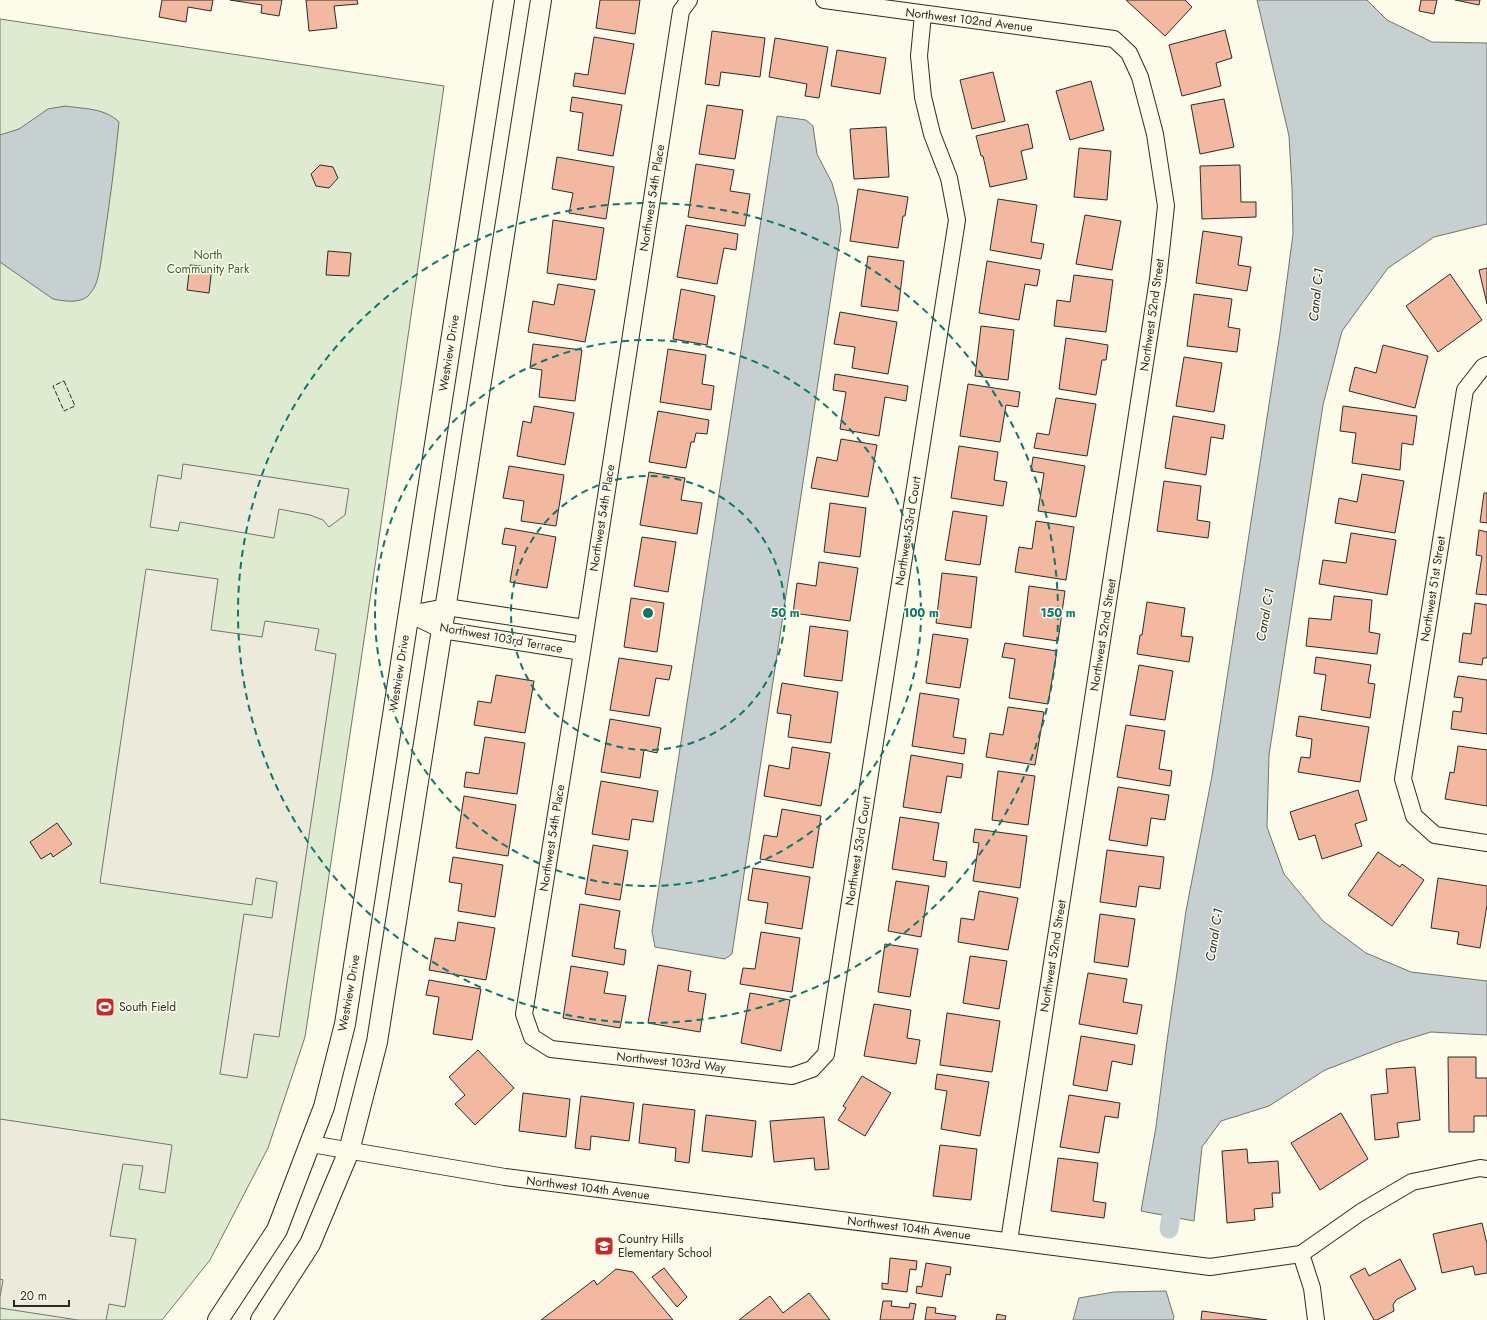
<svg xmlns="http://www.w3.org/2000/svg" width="1487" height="1320" viewBox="0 0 1487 1320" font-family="Jost,sans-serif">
<rect width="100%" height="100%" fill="#fdfbea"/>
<path fill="#deebd1" stroke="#74746e" d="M0 19 444 86 376 559 305 1037 268 1148 210 1260 162 1320H0Z"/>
<path fill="#eceadb" stroke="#74746e" d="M183 464 349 489 345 515 329 527 323 520 310 515 279 509 274 538 180 522 178 531 150 527 158 475 181 479Z
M146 569 218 579 211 630 262 637 265 621 319 629 315 650 336 654 279 1037 254 1034 247 1078 220 1074 244 914 272 918 277 882 256 878 252 905 100 883Z
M0 1119 172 1145 165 1193 139 1189 143 1166 123 1164 110 1236 136 1239 125 1307 109 1304 106 1320H78L0 1308V1297L3 1280 0 1279Z"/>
<path fill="#c7d0d0" stroke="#74746e" d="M1257 0H1367L1387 20 1432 42 1487 43V224L1434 237 1388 268 1342 331 1323 405 1269 755 1267 827 1284 874 1323 921 1366 953 1411 972 1487 981V1035L1431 1032 1395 1043 1325 1070 1269 1106 1221 1121 1202 1147 1194 1221 1141 1211 1156 1127 1167 1041 1186 911 1212 776 1280 333 1293 234 1292 188 1289 136Z
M65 106C84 109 105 108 119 122 115 162 110 201 104 240 102 253 100 277 94 288 92 291 90 294 88 296 79 304 63 301 53 299L0 262V135L19 129 48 109Z
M777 116 806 120 813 126 817 154 832 183 838 205 841 230 732 954 725 959 655 947 652 931Z
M1166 1291 1174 1317 1173 1320H1073L1079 1298 1114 1292Z"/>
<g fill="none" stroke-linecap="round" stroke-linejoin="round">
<path stroke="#c7d0d0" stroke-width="19" d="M1169 1229 1175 1193"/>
</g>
<path fill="#f2b8a0" stroke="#2b2b2b" d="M162 0H213L211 11 188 7 186 22 159 17Z
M230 0H282L279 16 261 13 262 5Z
M306 0H357L358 4 334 6 337 28 309 31Z
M600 0H640L635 34 596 28Z
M1126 0H1185L1192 7 1165 36Z
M1421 0H1437L1434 14 1419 11Z
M1455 0H1480L1479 5Z
M1225 30 1232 58 1216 63 1221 86 1182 96 1169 45Z
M712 31 765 38 760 77 721 72 719 86 705 84Z
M594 37 634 44 625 94 573 86 575 73 588 75Z
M775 38 828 47 819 98 805 96 807 84 769 77Z
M837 50 886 58 880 94 831 86Z
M993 72 1005 121 972 129 960 80Z
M1091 81 1104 130 1070 140 1056 91Z
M572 97 622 105 613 156 578 150 583 113 570 111Z
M1224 99 1234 147 1200 154 1191 105Z
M707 105 743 110 735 159 699 154Z
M1028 124 1033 148 1021 151 1027 179 990 187 983 156H981L976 136Z
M886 127 889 177 854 179 850 129Z
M1079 148 1111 151 1107 200 1074 197Z
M557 157 614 167 606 219 569 213 573 193 552 189Z
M696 164 734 170 730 191 750 194 745 226 688 217Z
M320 165 333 167 338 178 329 188 316 186 311 174Z
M1240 165 1241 202H1256V217L1202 219 1200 166Z
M858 189 908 197 905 216H903L898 248 850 241Z
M998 199 1037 205 1031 242 1044 244 1041 259 990 250Z
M1085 215 1121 221 1112 270 1076 264Z
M553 220 604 228 596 280 547 273Z
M686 225 738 234 736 250 724 248 717 284 677 277Z
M1203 231 1242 237 1238 265 1251 267 1247 291 1196 283Z
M328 251 351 253 349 276 326 275Z
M868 256 904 261 898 311 861 306Z
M987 261 1040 270 1037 286 1025 284 1019 320 979 313Z
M190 265 212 267 209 293 187 290Z
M1487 268V304L1479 270Z
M1450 274 1482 320 1438 352 1406 306Z
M1074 275 1113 280 1106 332 1054 326 1057 300 1070 302Z
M558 284 595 290 585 342 528 332 533 301 554 305Z
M681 289 715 296 707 345 673 339Z
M1194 294 1232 299 1228 327 1240 329 1237 352 1187 346Z
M840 312 897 322 888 374 852 368 855 347 834 344Z
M981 326 1014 330 1008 380 975 376Z
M1066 338 1108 345 1106 360H1102L1096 395 1059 389Z
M533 344 582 350 575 401 539 397 542 370 530 368Z
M1383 345 1428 356 1415 408 1349 391 1355 367 1376 373Z
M668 349 706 355 702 384 714 386 711 410 660 402Z
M1184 357 1222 363 1214 412 1176 406Z
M835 374 908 386 906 401 885 397 879 436 840 429 846 392 833 390Z
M968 384 1020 392 1018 407 1006 405 1000 442 960 436Z
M1056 398 1096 404 1087 456 1034 448 1037 433 1049 435Z
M534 406 574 413 565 465 517 456 523 421 531 423Z
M1343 406 1417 416 1413 445 1402 443 1400 470 1352 463 1356 433 1340 431Z
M658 411 709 420 707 434 696 433 694 442H691L686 468 649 462Z
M1173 416 1225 425 1223 439 1211 437 1206 475 1165 468Z
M841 439 877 445 868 497 811 488 817 457 837 461Z
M959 446 998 452 994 480 1007 482 1003 506 951 498Z
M1033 457 1085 466 1076 517 1038 511 1044 473 1031 471Z
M509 466 564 475 556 526 521 521 524 501 503 498Z
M649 472 685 478 681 500 702 503 697 534 640 525Z
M1362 474 1404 481 1395 533 1335 523 1339 498 1357 502Z
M1164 481 1201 486 1197 520 1210 522 1208 538 1157 531Z
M1484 493H1487V523L1480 522Z
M830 503 866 508 860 557 824 552Z
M953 511 987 516 980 565 945 560Z
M1036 521 1074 527 1066 580 1015 572 1019 547 1032 549Z
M505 528 556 537 547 588 510 582 516 546 502 544Z
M1479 530 1487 532V595L1476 594 1482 556 1476 555Z
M1351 533 1396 540 1387 595 1319 584 1323 560 1346 563Z
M642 537 676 542 668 592 634 586Z
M819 562 858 568 850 621 793 613 797 583 816 586Z
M942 573 977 577 971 628 936 623Z
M1029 586 1065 591 1058 641 1023 636Z
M1334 596 1372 600 1369 632 1380 634 1377 654 1306 646 1309 618 1331 620Z
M631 598 664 603 657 652 624 647Z
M1147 602 1185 608 1181 636 1193 637 1189 662 1137 654 1140 635H1142Z
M1475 603 1487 605V658H1483L1482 665 1459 662 1463 633 1471 634Z
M810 626 848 631 842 681 804 676Z
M933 634 968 639 960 688 926 683Z
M1005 643 1057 651 1048 704 1009 698 1015 659 1002 657Z
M1316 657 1371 665 1368 683 1375 684 1370 718 1321 710 1326 675 1314 673Z
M619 658 672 666 669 680 656 678 649 716 610 710Z
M1139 665 1173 671 1165 720 1130 715Z
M496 675 534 681 525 733 474 725 478 701 491 703Z
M1458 676 1487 680V734L1451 729 1453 711 1461 712 1463 698 1454 697Z
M782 683 838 692 831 743 788 737 791 715 777 713Z
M920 693 959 699 953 737 966 739 964 754 912 746Z
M1008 707 1044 712 1035 765 986 757 990 733 1003 735Z
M1299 716 1369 727 1360 782 1298 772 1301 757 1310 758 1312 739 1296 736Z
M610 719 661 728 657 753 644 750 640 778 601 772Z
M1126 725 1165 731 1159 769 1172 771 1170 786 1117 777Z
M485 737 525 743 517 794 464 787 466 772 479 774Z
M1458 746 1487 750V806L1445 799 1450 772 1454 773Z
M792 747 830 753 821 806 764 796 769 765 789 769Z
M911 755 963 764 961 778 947 776 941 813 903 807Z
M998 771 1035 776 1028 825 992 820Z
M601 781 658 791 653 822 632 819 629 840 592 834Z
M1118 787 1169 795 1165 820 1151 818 1147 846 1109 840Z
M1358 790 1367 820 1355 824 1362 846 1322 859 1315 835 1299 840 1290 812Z
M464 796 516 805 508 856 456 848Z
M782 809 821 816 813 868 760 859 764 835 777 837Z
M900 817 939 823 933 860 947 862 945 877 892 869Z
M57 823 72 844 53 857 51 853 41 859 30 842Z
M975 829 1027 836 1020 888 973 881 979 843 973 842Z
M593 845 628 851 620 900 585 894Z
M1107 850 1164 857 1160 889 1139 886 1136 907 1100 902Z
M1378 852 1400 867 1402 864 1424 880 1392 926 1348 895Z
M453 857 503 865 495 917 458 911 462 884 449 882Z
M753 868 810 877 802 929 765 923 768 903 748 900Z
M1438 878 1487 886V905L1480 948 1457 944 1459 932 1431 928Z
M896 881 929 886 921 937 888 931Z
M979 891 1018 898 1008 950 958 942 961 918 974 920Z
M580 904 620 911 614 948 626 950 624 965 572 956Z
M1100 914 1135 919 1128 967 1094 962Z
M458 922 495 928 486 980 429 970 435 938 455 941Z
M761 932 800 938 792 992 740 984 743 968 755 969Z
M885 944 918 949 910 997 878 992Z
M970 956 1007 961 999 1009 963 1003Z
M658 965 691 971 688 991 706 994 700 1032 648 1023Z
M571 966 608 972 604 993 626 996 620 1028 563 1018Z
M1088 973 1127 979 1123 1002 1142 1005 1137 1034 1079 1024Z
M429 980 481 989 472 1040 433 1034 439 997 426 995Z
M750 993 790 1000 781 1051 741 1043Z
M874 1004 911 1010 907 1038 920 1040 916 1064 864 1056Z
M947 1013 1000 1021 992 1072 940 1065Z
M1081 1036 1135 1045 1132 1065 1112 1061 1107 1091 1073 1085Z
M478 1050 514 1088 475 1125 455 1104 465 1095 449 1077Z
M1448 1057H1476V1078H1487V1116H1474V1132H1449Z
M1415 1067 1420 1120 1397 1123 1399 1137 1375 1140 1371 1095 1388 1093 1386 1069Z
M937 1074 989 1082 980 1136 941 1129 947 1091 935 1089Z
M862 1076 891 1093 865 1136 838 1120 846 1108 843 1106Z
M523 1093 570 1099 566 1137 519 1131Z
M1069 1095 1120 1103 1118 1118 1105 1116 1099 1153 1060 1147Z
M581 1096 634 1103 629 1141 591 1136 590 1150 575 1148Z
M643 1104 695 1110 689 1163 675 1161 676 1148 639 1143Z
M1341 1113 1368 1159 1320 1190 1291 1143Z
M706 1115 756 1121 752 1157 702 1151Z
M824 1117 829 1169 815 1170 814 1158 774 1162 770 1121Z
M940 1145 977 1149 971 1200 933 1196Z
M1247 1149 1248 1163 1278 1161 1280 1193H1272L1273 1207 1254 1209 1255 1220 1227 1223 1222 1151Z
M1058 1158 1098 1163 1093 1201 1106 1203 1104 1218 1051 1211Z
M1482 1223 1487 1244V1273L1475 1275 1473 1266 1442 1273 1433 1234Z
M890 1258 917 1261 916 1270 910 1269 907 1292 882 1289V1283L888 1284Z
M1400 1259 1416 1289 1396 1300 1393 1305 1394 1311 1377 1320H1374L1350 1276 1365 1268 1369 1276Z
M926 1263 951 1267 950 1275 946 1274 942 1297 916 1293 917 1286 922 1287Z
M664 1268 687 1297 677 1307 652 1277Z
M616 1269 633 1272 673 1320H541L594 1280 597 1285Z
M809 1293 830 1320H739L770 1296 783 1313Z
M883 1301H892L891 1306 909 1308 910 1303 916 1304 913 1320H880Z
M927 1307 936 1308 935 1313 956 1316 955 1320H925Z
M1202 1311 1267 1320H1201Z
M997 1314 1006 1316 1005 1320H996Z"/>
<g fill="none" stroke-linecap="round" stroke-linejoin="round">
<g stroke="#2b2b2b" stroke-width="18">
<path id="minor" d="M689 0 681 11 582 652 524 1014 532 1037 551 1049 792 1076 812 1069 826 1054 957 220 949 178 932 134 923 97 919 56 923 14
M824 0 1114 39 1129 53 1140 77 1155 134 1166 206 1158 279 1009 1241
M1487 365 1483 367 1465 390 1403 779 1414 816 1435 835 1487 843
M409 614 446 607 585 628
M409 614 442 630 582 652
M311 1144 505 1177 1210 1267 1301 1254 1361 1212 1412 1182 1480 1168 1487 1169
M1301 1254 1312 1288 1316 1320"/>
</g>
<g stroke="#2b2b2b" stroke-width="22">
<path id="tertiary" d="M218 1320 277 1230 324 1107 345 1024 504 0
M261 1320 310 1244 349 1151 377 1042 541 0"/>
</g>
<use href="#minor" stroke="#fdfbea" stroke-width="16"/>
<use href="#tertiary" stroke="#fdfbea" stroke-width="20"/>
<path stroke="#2b2b2b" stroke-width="1" stroke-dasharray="5 2" stroke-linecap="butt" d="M64 381 75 406 64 411 53 386Z"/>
</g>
<g fill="none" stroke="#0f766e" stroke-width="2" stroke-dasharray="7 5">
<circle cx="648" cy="613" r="137"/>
<circle cx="648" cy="613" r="273"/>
<circle cx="648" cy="613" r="410"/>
</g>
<defs>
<g id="stadium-square" transform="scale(1)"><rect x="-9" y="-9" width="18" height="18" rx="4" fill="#c62828" stroke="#fdfbea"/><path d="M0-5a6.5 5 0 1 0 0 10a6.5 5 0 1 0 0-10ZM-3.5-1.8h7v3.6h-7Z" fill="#fff"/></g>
<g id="school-square" transform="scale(1)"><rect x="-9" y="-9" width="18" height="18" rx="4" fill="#c62828" stroke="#fdfbea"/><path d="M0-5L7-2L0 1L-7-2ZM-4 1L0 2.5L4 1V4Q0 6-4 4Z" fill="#fff"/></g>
</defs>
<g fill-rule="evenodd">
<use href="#stadium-square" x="105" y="1007"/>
<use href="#school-square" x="604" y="1246"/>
</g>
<g text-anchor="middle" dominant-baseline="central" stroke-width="3" stroke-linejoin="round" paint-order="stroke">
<g font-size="12" fill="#2b2b2b" stroke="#fdfbea">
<text transform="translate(969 20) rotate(7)">Northwest 102nd Avenue</text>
<text transform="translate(652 198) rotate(-81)">Northwest 54th Place</text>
<text transform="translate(1152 315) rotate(-82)">Northwest 52nd Street</text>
<text transform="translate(449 353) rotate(-81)">Westview Drive</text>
<text transform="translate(602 518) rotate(-81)">Northwest 54th Place</text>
<text transform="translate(908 531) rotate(-81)">Northwest 53rd Court</text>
<text transform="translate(1433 589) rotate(-81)">Northwest 51st Street</text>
<text transform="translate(1103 635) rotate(-81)">Northwest 52nd Street</text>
<text transform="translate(501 638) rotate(10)">Northwest 103rd Terrace</text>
<text transform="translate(399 673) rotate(-81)">Westview Drive</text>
<text transform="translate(552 838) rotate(-81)">Northwest 54th Place</text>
<text transform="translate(858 851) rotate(-81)">Northwest 53rd Court</text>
<text transform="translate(1053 956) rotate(-81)">Northwest 52nd Street</text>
<text transform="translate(349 993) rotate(-80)">Westview Drive</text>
<text transform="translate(671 1062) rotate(6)">Northwest 103rd Way</text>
<text transform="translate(588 1188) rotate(7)">Northwest 104th Avenue</text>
<text transform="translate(909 1228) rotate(7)">Northwest 104th Avenue</text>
</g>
<g font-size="12" fill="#34623c" stroke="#fdfbea">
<text x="208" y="255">North<tspan x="208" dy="14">Community Park</tspan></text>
</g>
<g font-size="12" fill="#2b2b2b" stroke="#fdfbea" text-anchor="start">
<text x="119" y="1007">South Field</text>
<text x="618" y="1239">Country Hills<tspan x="618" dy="14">Elementary School</tspan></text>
</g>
<g font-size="13" font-style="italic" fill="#2b2b2b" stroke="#fdfbea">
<text transform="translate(1316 295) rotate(-84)">Canal C-1</text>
<text transform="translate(1265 615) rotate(-80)">Canal C-1</text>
<text transform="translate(1214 935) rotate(-81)">Canal C-1</text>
</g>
</g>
<circle cx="648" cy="613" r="6" fill="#0f766e" stroke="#fdfbea" stroke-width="2"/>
<g font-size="12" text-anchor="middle" font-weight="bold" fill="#0f766e" stroke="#fdfbea" stroke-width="3" stroke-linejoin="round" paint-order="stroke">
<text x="785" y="617">50 m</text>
<text x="921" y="617">100 m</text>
<text x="1058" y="617">150 m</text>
</g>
<path d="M14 1300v6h55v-6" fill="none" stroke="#2b2b2b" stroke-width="2"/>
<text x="20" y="1300" font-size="12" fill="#2b2b2b" stroke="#fdfbea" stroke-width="3" paint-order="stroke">20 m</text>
</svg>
